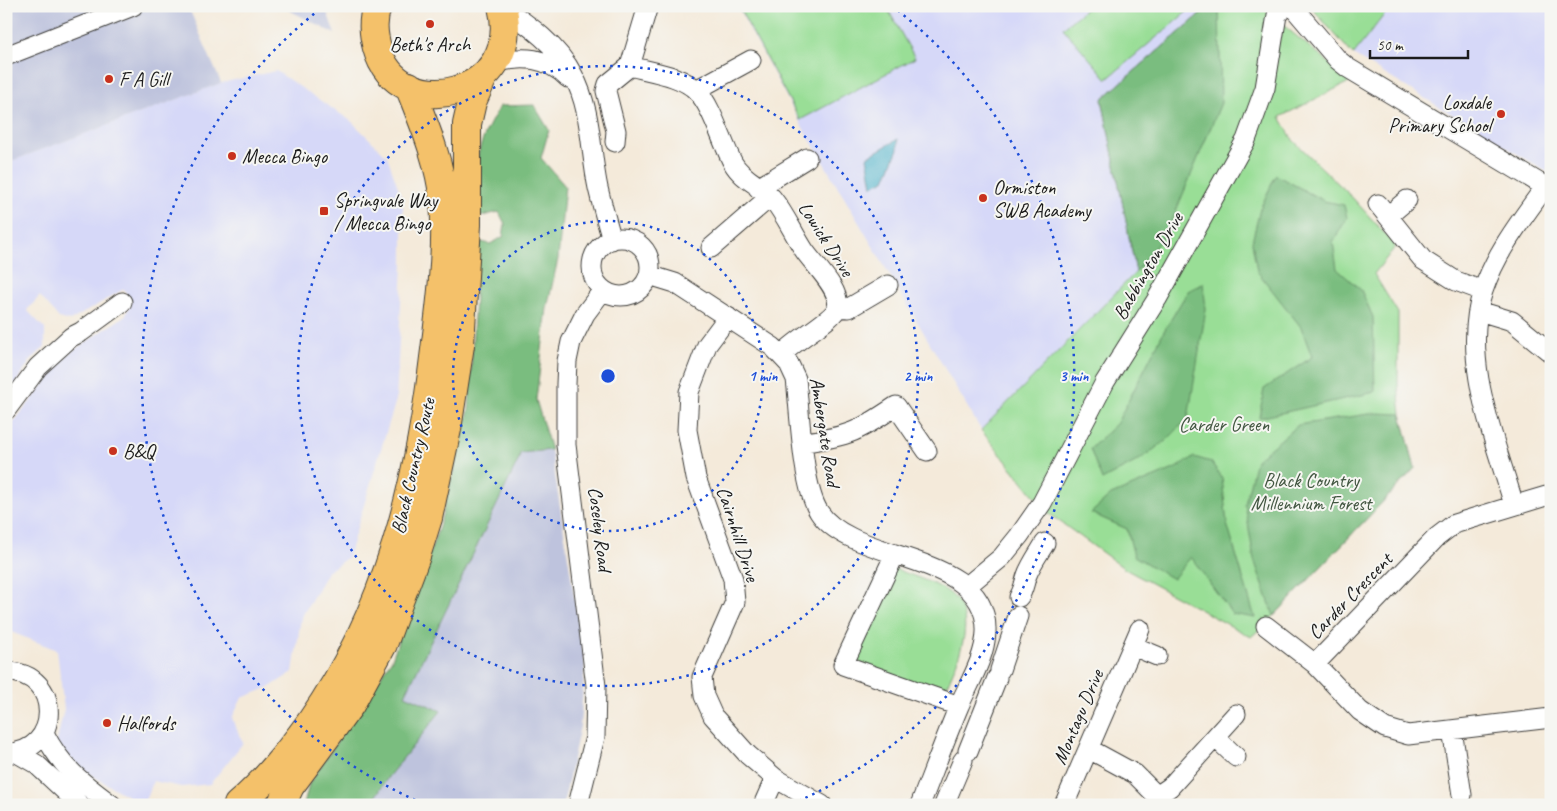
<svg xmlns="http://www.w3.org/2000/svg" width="1557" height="811" viewBox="0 0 1557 811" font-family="Caveat,sans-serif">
<rect width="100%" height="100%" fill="#f6f6f2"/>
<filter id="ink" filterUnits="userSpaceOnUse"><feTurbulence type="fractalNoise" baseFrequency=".02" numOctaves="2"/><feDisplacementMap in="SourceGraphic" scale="10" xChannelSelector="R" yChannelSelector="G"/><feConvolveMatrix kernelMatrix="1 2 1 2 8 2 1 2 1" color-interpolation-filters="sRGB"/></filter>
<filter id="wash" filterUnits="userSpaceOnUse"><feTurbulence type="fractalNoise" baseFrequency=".0096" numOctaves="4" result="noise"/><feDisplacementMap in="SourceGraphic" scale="20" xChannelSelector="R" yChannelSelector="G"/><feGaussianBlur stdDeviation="1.12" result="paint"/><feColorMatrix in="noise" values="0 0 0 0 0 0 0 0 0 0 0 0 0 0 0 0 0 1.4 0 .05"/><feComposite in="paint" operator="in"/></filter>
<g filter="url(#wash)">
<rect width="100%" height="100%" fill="#f4eada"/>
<path fill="#d6d8f8" d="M737 6H1210L1102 99 1136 272 981 430 802 126Z
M1391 6H1551V174L1353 55Z
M276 71 351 121 387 156 403 201V264L396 400 348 557 327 572 301 618 293 672 270 687 242 698 232 718 243 743 210 784 182 787 153 781 143 805 86 772 56 746 64 709 57 650 6 630V438L9 428 68 354 125 316 131 303 124 289 70 321 59 318 40 296 27 310 45 329V347L31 360 6 398V163L221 83Z"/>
<path fill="#bec3dd" d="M6 6H188L221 83 6 163Z
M281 6H325L335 34Z
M551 450 585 664 580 726 563 805H370L391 771 441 711 404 695 519 459V453Z"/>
<path fill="#99de96" stroke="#5a7d59" d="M738 6H886L915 58 800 120Z
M1089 6H1185L1189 10 1107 79 1063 28Z
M1210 6H1260L1351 81 1280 117 1293 140 1350 195 1396 246 1374 274 1398 313V385L1401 414 1415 468 1274 616 1251 637 1125 569 1048 513 981 430 1136 272 1102 99Z
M1310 6H1391L1353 55Z
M893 568C910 575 931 581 947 591 983 616 955 665 943 695L853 660Z"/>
<path fill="#7abd7f" stroke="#4b6c4e" d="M1210 6H1219L1221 103 1168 230 1136 272 1102 99Z
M534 105 549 130 541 158 565 186 558 259 547 308 536 400 551 450 520 453 519 459 405 695 441 711 388 777 370 805H304L309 784 392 659 439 527 469 410 478 241 490 244 503 237 505 224 499 212 478 217C474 166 473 151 500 106Z
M1276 175 1324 201 1344 205 1347 218 1333 242 1337 269 1361 290 1373 317 1375 392 1259 418 1264 389 1312 357 1301 327 1257 271 1252 242 1260 209Z
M1203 283 1206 309 1188 418 1167 440 1139 460 1102 480 1090 449 1117 423 1164 331 1188 291Z
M1375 413 1401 414 1415 468 1274 616 1254 560 1245 504 1256 460 1298 425Z
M1194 457 1211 462 1222 478 1227 524 1255 618 1232 614 1191 557 1173 579 1134 556 1127 529 1091 513 1111 495 1174 469Z"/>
<path fill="#4bb0ca" stroke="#346673" d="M898 139V149L885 180 872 186 867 157Z"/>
</g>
<g filter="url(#ink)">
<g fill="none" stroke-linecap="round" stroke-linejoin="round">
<g stroke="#3c3b38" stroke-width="21">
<path id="minor" d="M648 6 630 66C651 72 681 75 697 91 712 106 722 143 733 163 742 179 760 185 772 198 785 214 793 233 804 250 813 264 842 290 837 308 833 320 793 341 782 355
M1292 6 1338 60 1348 68 1551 190
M502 7C529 25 558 46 573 75 592 110 590 151 598 188 602 205 607 223 612 240
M6 56 133 6
M495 63C523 55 547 57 568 78
M696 90 751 60
M615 142 616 131 606 91 608 84 630 66
M758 188 807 158
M1378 204 1423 260 1456 281 1483 291
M1388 216 1407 200
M592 267a29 29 0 1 1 58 0a29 29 0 1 1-58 0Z
M711 248 770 197
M649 275 675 283 773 347 789 364 796 379C800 412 802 486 819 512 852 564 989 551 986 632 985 658 969 683 959 706 945 739 933 772 920 805
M837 307 849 308 888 285
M1479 311 1512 321 1551 353
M728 317 707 345 689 392 687 430 696 478 733 579 735 602 702 677 704 696 713 716 748 755 775 778 822 805
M6 410 38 367 71 337 81 332 122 302
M804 442C849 437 859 431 896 406L927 451
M1551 497 1546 496 1454 524 1437 537 1315 664 1360 711 1385 728 1408 735 1551 718
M1514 505C1495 439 1460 359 1483 291 1496 252 1522 219 1545 187
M895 554 843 665 959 706
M967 586 1002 557 1019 536 1042 503 1105 382 1157 299 1246 140 1265 88 1277 15 1285 6
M1019 597C1024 589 1024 583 1027 575 1031 564 1039 553 1045 543
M1266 626 1315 664
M1133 646 1157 656
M1000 670 1018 616
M6 672C63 671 62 754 6 753
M1452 730 1462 795
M44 733C61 767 82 783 112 805
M1216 738 1236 757
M1089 749 1135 774 1157 796 1170 787 1236 714
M968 751 997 678
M17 753 36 764 80 805
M578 805 595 737 596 686 566 445V384L567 361 571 342 585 314 603 290
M763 805 775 778
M944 805 963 760
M1064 805 1140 629"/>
</g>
<g stroke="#3c3b38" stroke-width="30">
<path id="highway" d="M377 6C372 21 373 33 377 48 398 125 525 98 502 6
M238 805C266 781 288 753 310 723 389 611 419 484 435 350 441 304 448 247 444 202 440 161 424 124 409 86
M281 805 290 786 350 705 383 644 416 556 428 518 447 429 460 345 467 225V124L472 102 483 77"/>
</g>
<use href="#minor" stroke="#fff" stroke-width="19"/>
<use href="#highway" stroke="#f4c16a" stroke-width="28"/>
</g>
</g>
<g fill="none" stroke="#1d4ed8" stroke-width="2.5" stroke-dasharray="2.5 5">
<circle cx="608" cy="376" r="155"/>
<circle cx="608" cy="376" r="310"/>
<path d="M422 803A466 466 0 0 1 324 6M892 6A466 466 0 0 1 794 803"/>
</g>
<g fill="#c8321e" stroke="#f6f6f2" stroke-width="2">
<circle cx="430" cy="24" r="5"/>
<circle cx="109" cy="79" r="5"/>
<circle cx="1501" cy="114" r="5"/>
<circle cx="232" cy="156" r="5"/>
<circle cx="983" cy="198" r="5"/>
<rect x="319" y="206" width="10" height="10" rx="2.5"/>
<circle cx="113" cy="451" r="5"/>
<circle cx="107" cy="723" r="5"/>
</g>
<g text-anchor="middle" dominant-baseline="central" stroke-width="4" stroke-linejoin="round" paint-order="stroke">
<g font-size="20" fill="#1c1c1c" stroke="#f6f6f2" text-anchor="start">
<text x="430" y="44" text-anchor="middle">Beth's Arch</text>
<text x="119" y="79">F A Gill</text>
<text x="1491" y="102" text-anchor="end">Loxdale<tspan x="1491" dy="23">Primary School</tspan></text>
<text x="242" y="156">Mecca Bingo</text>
<text x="993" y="187">Ormiston<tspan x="993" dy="23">SWB Academy</tspan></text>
<text x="334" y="200">Springvale Way<tspan x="334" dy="23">/ Mecca Bingo</tspan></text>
<text x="123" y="451">B&amp;Q</text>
<text x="117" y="723">Halfords</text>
</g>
<g font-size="20" fill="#1c1c1c" stroke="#f6f6f2">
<text transform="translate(826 239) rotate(57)">Lowick Drive</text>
<text transform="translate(1148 266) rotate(-60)">Babbington Drive</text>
<text transform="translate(825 432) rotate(81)">Ambergate Road</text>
<text transform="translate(413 466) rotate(-77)">Black Country Route</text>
<text transform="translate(600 529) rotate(83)">Coseley Road</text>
<text transform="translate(738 534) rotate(72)">Cairnhill Drive</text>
<text transform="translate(1350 596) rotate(-46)">Carder Crescent</text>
<text transform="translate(1078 717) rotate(-67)">Montagu Drive</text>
</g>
<g font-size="20" fill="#425641" stroke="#f6f6f2">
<text x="1224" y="424">Carder Green</text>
<text x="1311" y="480">Black Country<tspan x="1311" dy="23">Millennium Forest</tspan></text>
</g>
</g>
<circle cx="608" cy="376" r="8" fill="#1d4ed8" stroke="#f6f6f2" stroke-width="2.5"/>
<g font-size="15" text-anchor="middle" font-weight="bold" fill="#1d4ed8" stroke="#f6f6f2" stroke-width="4" stroke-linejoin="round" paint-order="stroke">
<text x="763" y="381">1 min</text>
<text x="918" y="381">2 min</text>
<text x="1074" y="381">3 min</text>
</g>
<rect width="1557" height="811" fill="none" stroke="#f6f6f2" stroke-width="25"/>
<path d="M1370 50v8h98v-8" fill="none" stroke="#1c1c1c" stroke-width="2.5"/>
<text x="1377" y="50" font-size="15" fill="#1c1c1c" stroke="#f6f6f2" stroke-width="4" paint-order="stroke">50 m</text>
</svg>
